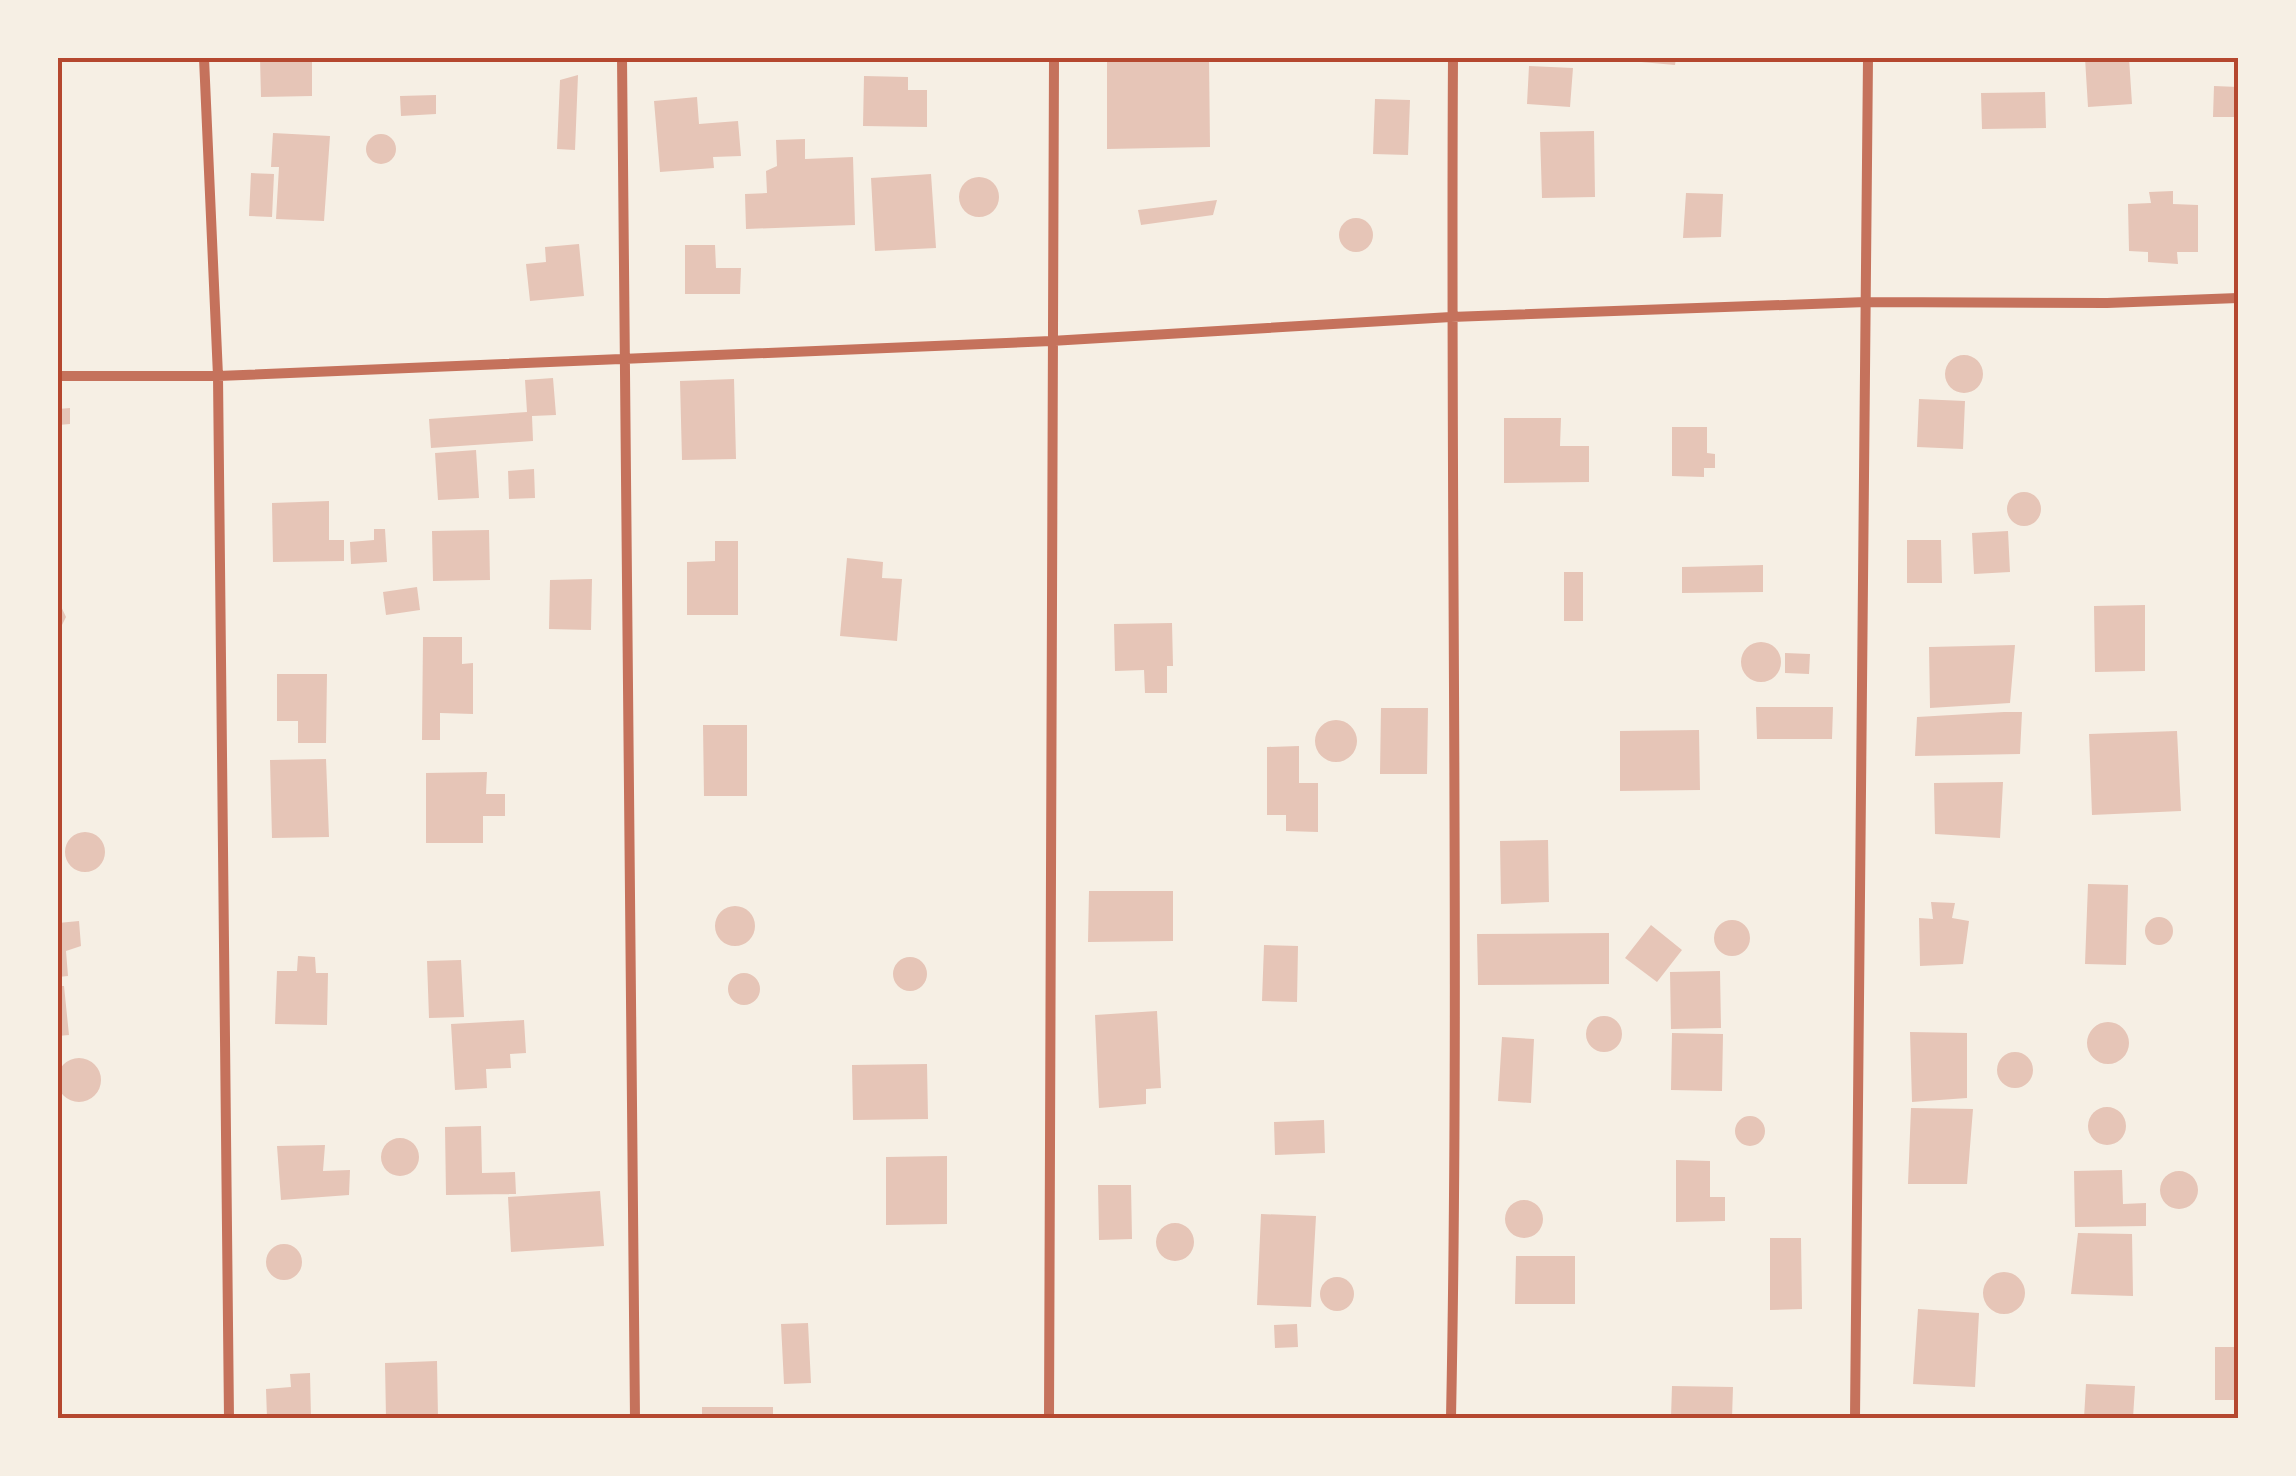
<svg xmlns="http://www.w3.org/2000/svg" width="2296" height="1476" viewBox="0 0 2296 1476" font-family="Ubuntu,sans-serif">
<rect width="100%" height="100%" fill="#f6efe4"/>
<path fill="#e6c5b7" d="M260 58H312V96L261 97Z
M1107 58H1209L1210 147 1107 149Z
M1642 58H1676L1675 65 1641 62Z
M2085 58H2129L2132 104 2088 107Z
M1529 66 1573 68 1570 107 1527 104Z
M578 75 575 150 557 149 560 80Z
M864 76 908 77V90H927V127L863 126Z
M2214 86 2238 87V117H2213Z
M2045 92 2046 128 1982 129 1981 93Z
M436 95V114L401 116 400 96Z
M697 97 699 124 738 121 741 156 713 157 714 168 660 172 654 101Z
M1375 99 1410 100 1408 155 1373 154Z
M1594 131 1595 197 1542 198 1540 132Z
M273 133 330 136 324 221 276 219 279 167H271Z
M366 149a15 15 0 1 1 30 0a15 15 0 1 1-30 0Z
M805 139V159L853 157 855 225 746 229 745 194 767 193 766 171 777 166 776 140Z
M251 173 274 174 272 217 249 216Z
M931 174 936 248 875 251 871 178Z
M959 197a20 20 0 1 1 40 0a20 20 0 1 1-40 0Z
M2173 191V204L2198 205V252H2177L2178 264 2148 262V252L2129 251 2128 204 2151 203 2149 192Z
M1686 193 1723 194 1721 237 1683 238Z
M1217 200 1213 215 1141 225 1138 210Z
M1339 235a17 17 0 1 1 34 0a17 17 0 1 1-34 0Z
M579 244 584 296 530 301 526 264 546 262 545 247Z
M685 245H715L716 268H741L740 294H685Z
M1945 374a19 19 0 1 1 38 0a19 19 0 1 1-38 0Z
M553 378 556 415 532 416 533 441 431 448 429 419 527 412 525 380Z
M734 379 736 459 682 460 680 381Z
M1919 399 1965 401 1963 449 1917 447Z
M70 408V424L58 425V409Z
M1504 418H1561L1560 446H1589V482L1504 483Z
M1672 427H1707V453L1715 454V468H1704V477L1672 476Z
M476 450 479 498 438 500 435 453Z
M534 469 535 498 509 499 508 471Z
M2007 509a17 17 0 1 1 34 0a17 17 0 1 1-34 0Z
M329 501V540H344V561L273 562 272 503Z
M374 529H385L387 562 351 564 350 542 374 540Z
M489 530 490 580 433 581 432 531Z
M2008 531 2010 572 1974 574 1972 533Z
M1907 540H1941L1942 583H1907Z
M715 541H738V615H687V562L715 561Z
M847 558 883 562 882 578 902 579 897 641 840 636Z
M1763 565V592L1682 593V567Z
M1564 572H1583V621H1564Z
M592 579 591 630 549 629 550 580Z
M417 587 420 610 386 615 383 592Z
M58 600 66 617 58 633Z
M2145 605V671L2095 672 2094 606Z
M1172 623 1173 666H1167V693H1145L1144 670 1115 671 1114 624Z
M423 637H462V664L473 663V714L440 713V740H422Z
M1741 662a20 20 0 1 1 40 0a20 20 0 1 1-40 0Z
M2015 645 2010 703 1930 708 1929 647Z
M1785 653 1810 654 1809 674 1785 673Z
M277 674H327L326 743H298V721H277Z
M1756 707H1833L1832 739H1757Z
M1381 708H1428L1427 774H1380Z
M2004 712H2022L2020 754 1915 756 1917 717Z
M1315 741a21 21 0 1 1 42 0a21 21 0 1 1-42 0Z
M703 725H747V796H704Z
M1699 730 1700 790 1620 791V731Z
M2177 731 2181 811 2092 815 2089 734Z
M1299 746V783H1318V832L1286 831V815H1267V747Z
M326 759 329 837 272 838 270 760Z
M487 772 486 794H505V816H483V843H426V773Z
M2003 782 2000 838 1935 834 1934 783Z
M65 852a20 20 0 1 1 40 0a20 20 0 1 1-40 0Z
M1548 840 1549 902 1501 904 1500 841Z
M2088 884 2128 885 2126 965 2085 964Z
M1089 891H1173V941L1088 942Z
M1931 902 1955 903 1952 918 1969 921 1963 964 1920 966 1919 918 1933 919Z
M715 926a20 20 0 1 1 40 0a20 20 0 1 1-40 0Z
M2145 931a14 14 0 1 1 28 0a14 14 0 1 1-28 0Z
M1714 938a18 18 0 1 1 36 0a18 18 0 1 1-36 0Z
M79 921 81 946 66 951 68 976 58 977V923Z
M1651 925 1682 950 1657 982 1625 958Z
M1609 933V984L1478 985 1477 934Z
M1264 945 1298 946 1297 1002 1262 1001Z
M298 956 315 957 316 973H328L327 1025 275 1024 277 971H297Z
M893 974a17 17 0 1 1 34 0a17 17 0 1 1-34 0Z
M461 960 464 1017 429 1018 427 961Z
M1720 971 1721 1028 1671 1029 1670 972Z
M728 989a16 16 0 1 1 32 0a16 16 0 1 1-32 0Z
M58 986H64L69 1035 58 1036Z
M1157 1011 1161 1088 1146 1089V1104L1099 1108 1095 1015Z
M1586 1034a18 18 0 1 1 36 0a18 18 0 1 1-36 0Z
M524 1020 526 1053 510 1054 511 1068 486 1069 487 1088 455 1090 451 1024Z
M2087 1043a21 21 0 1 1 42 0a21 21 0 1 1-42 0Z
M1910 1032 1967 1033V1098L1912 1102Z
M1672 1033 1723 1034 1722 1091 1671 1090Z
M1502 1037 1534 1039 1531 1103 1498 1101Z
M1997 1070a18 18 0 1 1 36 0a18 18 0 1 1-36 0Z
M57 1080a22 22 0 1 1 44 0a22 22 0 1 1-44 0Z
M927 1064 928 1119 853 1120 852 1065Z
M2088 1126a19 19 0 1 1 38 0a19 19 0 1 1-38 0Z
M1911 1108 1973 1109 1967 1184H1908Z
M1735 1131a15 15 0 1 1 30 0a15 15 0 1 1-30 0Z
M1324 1120 1325 1153 1275 1155 1274 1122Z
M481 1126 482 1173 515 1172 516 1194 446 1195 445 1127Z
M381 1157a19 19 0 1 1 38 0a19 19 0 1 1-38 0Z
M325 1145 323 1171 350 1170 349 1195 281 1200 277 1146Z
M947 1156V1224L886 1225V1157Z
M1676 1160 1710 1161V1197H1725V1221L1676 1222Z
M2122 1170 2123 1204 2146 1203V1226L2075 1227 2074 1171Z
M2160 1190a19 19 0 1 1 38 0a19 19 0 1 1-38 0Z
M1098 1185H1131L1132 1239 1099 1240Z
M600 1191 604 1246 511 1252 508 1197Z
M1505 1219a19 19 0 1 1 38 0a19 19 0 1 1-38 0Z
M1261 1214 1316 1216 1311 1307 1257 1305Z
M1156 1242a19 19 0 1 1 38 0a19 19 0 1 1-38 0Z
M2078 1233 2132 1234 2133 1296 2071 1294Z
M1770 1238H1801L1802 1309 1770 1310Z
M266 1262a18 18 0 1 1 36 0a18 18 0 1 1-36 0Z
M1516 1256H1575V1304H1515Z
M1983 1293a21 21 0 1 1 42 0a21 21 0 1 1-42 0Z
M1320 1294a17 17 0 1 1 34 0a17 17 0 1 1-34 0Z
M1918 1309 1979 1313 1975 1387 1913 1384Z
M808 1323 811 1383 784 1384 781 1324Z
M1297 1324 1298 1347 1275 1348 1274 1325Z
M2215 1347H2238V1400H2215Z
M437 1361 438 1418H386L385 1363Z
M310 1373 311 1418H267L266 1389 291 1387 290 1374Z
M2086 1384 2135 1386 2133 1418H2084Z
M1672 1386 1733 1387 1732 1418H1671Z
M702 1407H773V1418H702Z"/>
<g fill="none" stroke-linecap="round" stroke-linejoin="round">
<path stroke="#c5725c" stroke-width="10" d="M204 58 218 376 229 1418
M622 58 635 1418
M58 376H218L1051 341 1451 317 1866 302 2107 303 2238 298
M1049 1418 1054 58
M1451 1418C1460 965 1450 511 1453 58
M1855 1418 1868 58"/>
</g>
<rect width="2296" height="1476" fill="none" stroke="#f6efe4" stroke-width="120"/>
<rect x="60" y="60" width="2176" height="1356" fill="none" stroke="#b5482f" stroke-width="4"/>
</svg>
